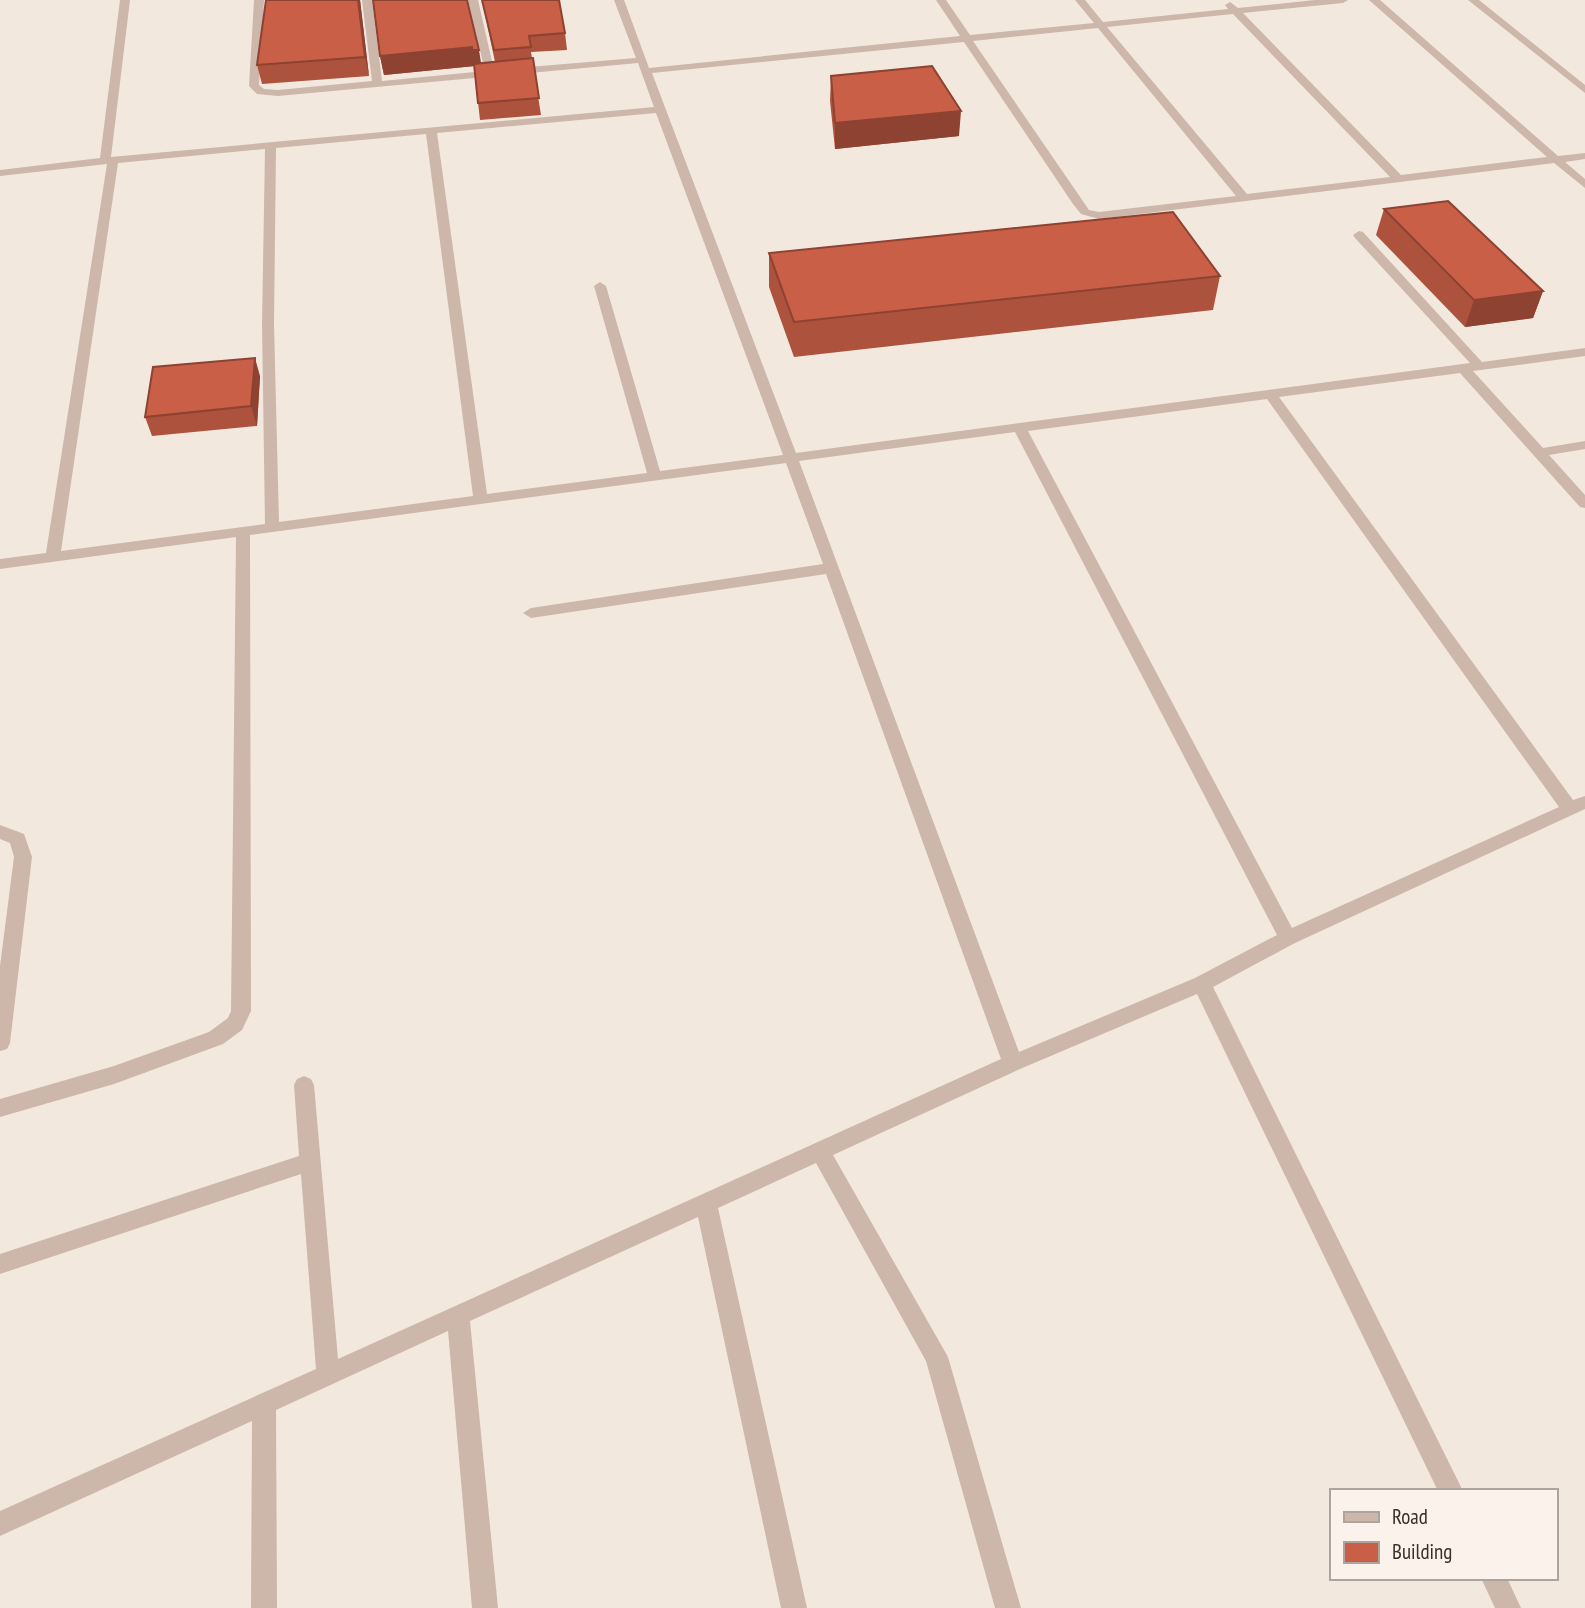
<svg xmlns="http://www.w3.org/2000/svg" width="1585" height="1608" viewBox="0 0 1585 1608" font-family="'PT Sans Narrow',sans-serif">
<rect width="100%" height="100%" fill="#f3e8de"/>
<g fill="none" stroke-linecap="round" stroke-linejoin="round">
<path fill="#ccb7aa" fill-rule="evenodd" d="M120 0H130L111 157 654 107 638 63 278 96 257 94 249 86 254 0H264L259 85 264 89 278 90 372 81 362 0H372L382 81 485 71 468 0H478L494 70 636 58 614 0H624L649 68 960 36 936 0H946L970 35 1094 23 1075 0H1085L1103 22 1228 9 1225 5 1230 2 1238 8 1315 0H1348L1343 3 1243 13 1401 175 1547 157 1369 0H1380L1558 156 1585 153V159L1565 162 1585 179V188L1554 163 1099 219 1081 214 1073 204 964 42 652 73 796 453 1470 363 1355 238 1353 235 1359 231 1363 232 1482 362 1585 348V356L1473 371 1543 448 1585 441V449L1549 455 1585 495V508L1580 507 1460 373 1279 397 1573 800 1585 796V809L1295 943 1213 987 1463 1491H1438L1197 994 1020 1069 833 1155 948 1357 1021 1608H995L926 1361 816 1163 718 1208 807 1608H781L698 1217 470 1321 498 1608H472L448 1331 276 1410 277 1608H251L252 1421 0 1536V1511L316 1369 301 1174 0 1274V1254L299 1156 294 1085 297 1079 304 1076 311 1079 314 1085 338 1359 1001 1059 826 574 531 618 523 613 531 608 823 564 786 463 250 535 251 1011 242 1030 223 1044 114 1084 0 1117V1099L114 1066 209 1032 228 1018 231 1011 236 537 0 569V559L46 553 107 164 0 176V170L100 158ZM1233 14 1390 177 1247 194 1107 27ZM1098 28 1236 196 1099 212 1089 210 973 41ZM656 113 783 455 660 471 606 286 600 282 594 286 647 473 487 494 437 133ZM426 134 473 496 279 522 274 324 276 148ZM265 149 262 324 265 524 61 551 118 163ZM1267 399 1559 807 1292 928 1028 431ZM1015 432 1277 935 1195 978 1019 1052 799 461Z
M1468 0H1479L1585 85V93Z
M0 825 24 834 32 857 10 1043 7 1049 0 1051V966L14 857 10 843 0 839Z
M1481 1578H1507L1521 1608H1495Z"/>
</g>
<path fill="#ad523d" d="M266 0H360L369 76 262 84 257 65Z
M482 0 565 33 567 50 531 52 541 115 480 120 474 66 384 75 380 56 481 63 495 62Z
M831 76 959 136 835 149 830 101Z
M1384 209 1543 291 1533 318 1465 327 1376 235Z
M769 253 1220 276 1213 310 794 357 769 287Z
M260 376 257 426 152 436 145 417Z"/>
<path fill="#8d4232" d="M358 0H360L369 76 365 57Z
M472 47 479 50 482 69 475 66 384 75 380 56Z
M961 111 959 136 835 149V123Z
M1543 291 1533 318 1465 327 1474 300Z
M255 358 260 376 257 426 251 406Z"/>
<path fill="#c95f47" stroke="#8d4232" stroke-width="2" d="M266 0H358L365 57 257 65Z
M373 0H467L479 50H472V47L380 56Z
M482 0H559L565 33 529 36 531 47 494 50Z
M533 58 539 98 478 103 474 64Z
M932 66 961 111 835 123 831 76Z
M1448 201 1543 291 1474 300 1384 209Z
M1173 212 1220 276 794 322 769 253Z
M255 358 251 406 145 417 153 367Z"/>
<rect x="1330" y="1489" width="228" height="91" fill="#fbf3eb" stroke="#ada49d" stroke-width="2"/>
<rect x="1344" y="1512" width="35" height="10" fill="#ccb7aa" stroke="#ada49d" stroke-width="2"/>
<text x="1392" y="1524" font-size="21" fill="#392e29">Road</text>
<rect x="1344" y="1542" width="35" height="21" fill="#c95f47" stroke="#ada49d" stroke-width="2"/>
<text x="1392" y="1559" font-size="21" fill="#392e29">Building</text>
</svg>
